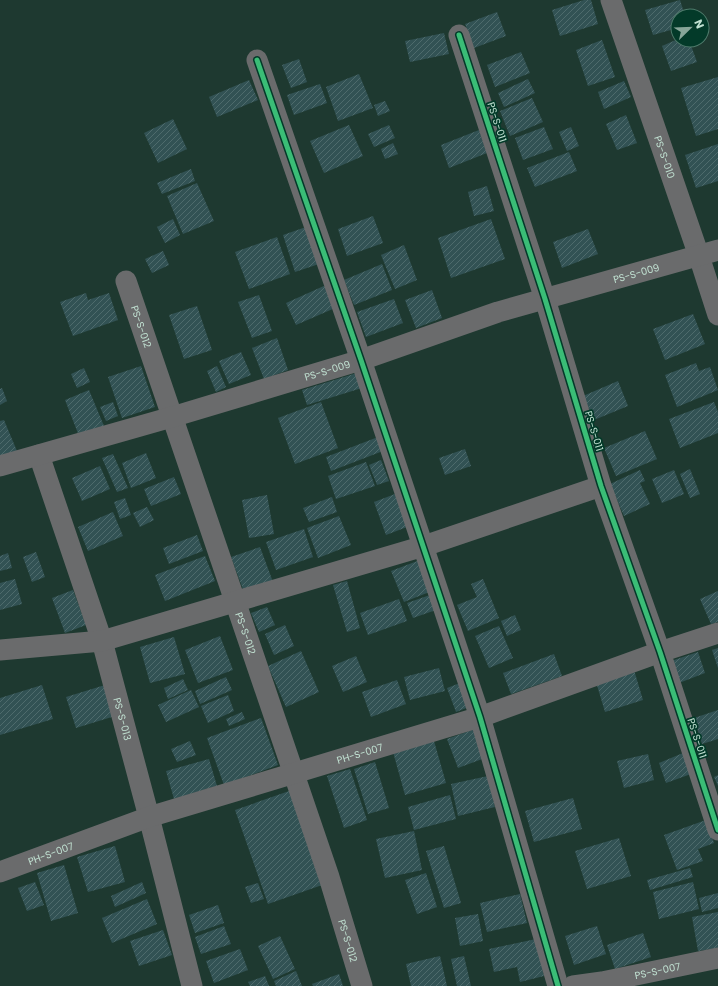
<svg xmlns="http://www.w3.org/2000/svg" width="718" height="986" viewBox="0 0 718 986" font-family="Poppins,sans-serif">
<defs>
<pattern id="building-hatch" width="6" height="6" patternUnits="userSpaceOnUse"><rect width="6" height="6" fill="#325254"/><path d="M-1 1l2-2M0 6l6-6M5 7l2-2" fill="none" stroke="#4e6b6c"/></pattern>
</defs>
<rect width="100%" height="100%" fill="#1e3930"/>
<path fill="url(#building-hatch)" d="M584 0H591L598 24 560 36 552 10Z
M680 0 685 16H678V28L653 35 645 10Z
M497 12 506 36 474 48 465 24Z
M444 33 449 54 410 62 405 41Z
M678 39 689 40 697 62 671 71 662 46Z
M602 40 615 77 588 86 576 50Z
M521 52 530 73 495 87 487 65Z
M299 59 307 82 291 88 282 65Z
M359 74 373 108 338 121 326 87Z
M718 77V129L696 136 681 88Z
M528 79 535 93 504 107 498 93Z
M249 80 258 100 217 117 209 97Z
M624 81 631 97 604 109 598 92Z
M320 84 327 103 294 115 287 95Z
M532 98 543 122 510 136 500 111Z
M385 101 390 111 378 116 374 105Z
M626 115 637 143 617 150 606 124Z
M173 119 187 149 158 163 144 133Z
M349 125 363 156 324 173 310 141Z
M389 125 395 138 374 147 368 134Z
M544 127 553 149 523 160 515 138Z
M571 127 579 146 567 151 559 132Z
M479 130 487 153 449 168 441 145Z
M393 143 398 154 385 159 381 149Z
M718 144V181L696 188 685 155Z
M569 152 577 171 535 187 527 168Z
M191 169 195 181 162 194 157 183Z
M197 183 214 221 183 234 167 196Z
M487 186 494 211 474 216 468 192Z
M373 216 383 243 347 256 338 229Z
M173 219 180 235 165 243 157 227Z
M491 219 505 259 451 278 438 238Z
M306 227 319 264 295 272 283 235Z
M588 229 598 254 562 268 553 242Z
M277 237 290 274 249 289 235 252Z
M404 245 417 280 395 289 381 255Z
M163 251 169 265 152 273 145 259Z
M382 264 392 290 354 305 344 280Z
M326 285 335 308 296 325 286 303Z
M432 290 442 318 416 328 405 300Z
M86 293 88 300 109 293 118 320 73 336 60 302Z
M259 295 272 331 252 338 238 302Z
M394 299 403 323 366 337 357 312Z
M197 306 212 350 184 359 169 315Z
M693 314 705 344 665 360 653 329Z
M277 338 288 370 264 379 252 348Z
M241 352 251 375 229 384 219 361Z
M696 363 699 371 710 367 718 390 677 407 665 375Z
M141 366 155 407 122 418 108 377Z
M217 366 226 387 216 392 207 371Z
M84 368 90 382 77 388 71 374Z
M357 373 362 388 307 405 302 390Z
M618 381 628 406 594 420 583 396Z
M2 388 7 401 0 405V389Z
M89 390 104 426 79 436 65 400Z
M113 402 118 416 106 421 100 407Z
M321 402 338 448 295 464 278 418Z
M714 402 718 412V433L680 448 669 419Z
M4 420 17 451 0 458V421Z
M645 431 657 459 616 476 604 448Z
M378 437 383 451 331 471 326 457Z
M465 449 471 466 445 475 439 458Z
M146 453 156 478 131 488 122 463Z
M113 454 128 488 117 492 102 458Z
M381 460 389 481 377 485 369 465Z
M366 462 375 486 336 499 328 476Z
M100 466 110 489 82 501 72 478Z
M690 469 700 494 690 498 680 474Z
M640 470 645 481 640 483 650 504 624 516 610 484Z
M674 470 684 494 662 503 652 479Z
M174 477 181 494 151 506 144 489Z
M395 494 407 527 386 535 374 502Z
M267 495 274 534 249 538 242 500Z
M332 497 337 512 309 522 303 508Z
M125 498 131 515 120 519 114 502Z
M147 507 154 520 140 527 133 513Z
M113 512 123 536 88 551 78 527Z
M339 516 351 545 318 558 307 528Z
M304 529 313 557 276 570 266 542Z
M197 535 203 551 169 564 163 548Z
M260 547 273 582 244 592 231 557Z
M36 552 45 577 32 582 23 557Z
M8 553 12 568 0 571V556Z
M205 556 215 581 165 601 155 575Z
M420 560 432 591 404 602 391 571Z
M15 579 22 604 0 610V583Z
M483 579 499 618 468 631 457 605 477 597 471 584Z
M347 581 360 628 347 632 333 585Z
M73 590 86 625 65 633 52 598Z
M718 591V622L711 624 700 599Z
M430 595 436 610 413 618 407 603Z
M399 599 407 621 368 635 360 613Z
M267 607 275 625 259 632 251 613Z
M515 615 521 630 507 636 501 621Z
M285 625 294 646 274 655 265 634Z
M499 626 513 658 489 668 475 636Z
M220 636 233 670 198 683 185 650Z
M174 637 185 674 150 683 140 647Z
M718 648V668L712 650Z
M301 651 319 692 286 707 268 666Z
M698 652 705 673 679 683 671 661Z
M554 654 562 676 511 694 503 673Z
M356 656 367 682 343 692 332 666Z
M439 668 445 691 410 700 404 677Z
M634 670 643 700 605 712 596 682Z
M226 677 232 690 200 704 195 691Z
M183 679 188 690 168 699 164 688Z
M397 680 406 704 371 717 362 692Z
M460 683 469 707 456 712 447 688Z
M42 685 53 719 0 735V698Z
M105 685 115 716 76 728 66 697Z
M191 690 199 707 166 722 158 705Z
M228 695 234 711 208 723 201 706Z
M718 710V739L702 744 694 718Z
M242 712 245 719 229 726 226 719Z
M261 718 278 765 224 785 207 738Z
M475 729 485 758 458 768 447 739Z
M190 741 196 755 177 762 171 749Z
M434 741 446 783 405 795 393 752Z
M683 753 691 774 666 783 659 763Z
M648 754 654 780 624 788 617 761Z
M209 759 217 786 174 799 166 771Z
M375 762 389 808 368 814 354 769Z
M350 769 367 820 344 828 327 776Z
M718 775V786L714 777Z
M488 776 495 807 458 816 451 784Z
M292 790 325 884 268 904 235 810Z
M450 795 456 819 414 830 408 807Z
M573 798 582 829 534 842 525 811Z
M706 820 714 843 698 849 703 861 677 870 664 835Z
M414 831 422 870 385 878 376 839Z
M619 838 631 876 587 889 575 851Z
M115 846 125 882 88 892 77 857Z
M444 846 461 903 444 908 426 851Z
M64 865 78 913 51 921 37 873Z
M690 868 693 877 650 890 647 880Z
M426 873 437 907 417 914 405 880Z
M35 882 44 905 27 911 18 888Z
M142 882 146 893 115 907 111 896Z
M693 882 699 909 659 919 653 892Z
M258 883 264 899 251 903 245 887Z
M718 893V908L702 912 699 898Z
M520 894 527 923 487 932 480 903Z
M147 899 157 924 112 943 102 918Z
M218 905 224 923 195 933 189 915Z
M718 912V948L698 951 692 917Z
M478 914 483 941 460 946 455 918Z
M224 926 231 944 201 954 195 937Z
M597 926 606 954 574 965 565 936Z
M163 930 172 955 139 966 130 941Z
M643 933 651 957 615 969 607 945Z
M280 936 295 969 273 979 258 946Z
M536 939 544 976 520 982 517 967 494 972 489 949Z
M240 949 248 970 214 983 206 961Z
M440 956 447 986H411L406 964Z
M464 956 471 986H457L451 959Z
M296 971 302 986H276L274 981Z
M339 974 343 986H313L312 984Z
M265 976 269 986H250L248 982Z"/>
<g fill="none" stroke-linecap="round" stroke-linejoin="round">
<g stroke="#6a6b6c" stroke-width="21">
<path id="s1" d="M611 0 699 256 718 315"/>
<path d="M459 35 545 299 601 486 660 652 718 830"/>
<path d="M257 60 361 360 480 717 558 986"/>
<path id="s2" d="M126 281 329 877 362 986"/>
<path id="s3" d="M39 455 102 641 149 817 192 986"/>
<path id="s4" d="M0 466 172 417 361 360 498 312 718 250"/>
<path d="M0 650 102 641 424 546 601 486"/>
<path id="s5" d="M0 872 149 817 480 717 660 652 718 633"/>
<path id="s6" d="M573 986 602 982 718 958"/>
</g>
<g stroke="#033a29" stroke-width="8">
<path id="cycleway" d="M459 35 545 299 601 486 660 652 718 830
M257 60 361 360 480 717 558 986"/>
</g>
<use href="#cycleway" stroke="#3abd76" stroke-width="5"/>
</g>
<g text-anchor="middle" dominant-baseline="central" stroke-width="3.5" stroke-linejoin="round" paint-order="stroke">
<g font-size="10" fill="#c0e0d1" stroke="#033a29">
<text transform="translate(497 122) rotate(72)">PS-S-011</text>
<text stroke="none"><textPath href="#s1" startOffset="166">PS-S-010</textPath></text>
<text stroke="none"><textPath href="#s4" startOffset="665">PS-S-009</textPath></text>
<text stroke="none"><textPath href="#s2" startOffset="48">PS-S-012</textPath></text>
<text stroke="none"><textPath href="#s4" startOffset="341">PS-S-009</textPath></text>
<text transform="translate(594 431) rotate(73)">PS-S-011</text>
<text stroke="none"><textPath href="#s2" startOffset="372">PS-S-012</textPath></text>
<text stroke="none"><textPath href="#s3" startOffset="277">PS-S-013</textPath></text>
<text transform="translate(697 738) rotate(72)">PS-S-011</text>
<text stroke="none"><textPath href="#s5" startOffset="379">PH-S-007</textPath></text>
<text stroke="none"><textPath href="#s5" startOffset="54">PH-S-007</textPath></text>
<text stroke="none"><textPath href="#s2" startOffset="696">PS-S-012</textPath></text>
<text stroke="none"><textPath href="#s6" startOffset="86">PS-S-007</textPath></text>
</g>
</g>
<g transform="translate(690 28) rotate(67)"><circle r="19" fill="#033a29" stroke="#4f7c6c"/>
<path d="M0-3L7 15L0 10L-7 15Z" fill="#87a699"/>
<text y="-6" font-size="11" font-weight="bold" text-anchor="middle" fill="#c0e0d1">N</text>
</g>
</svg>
